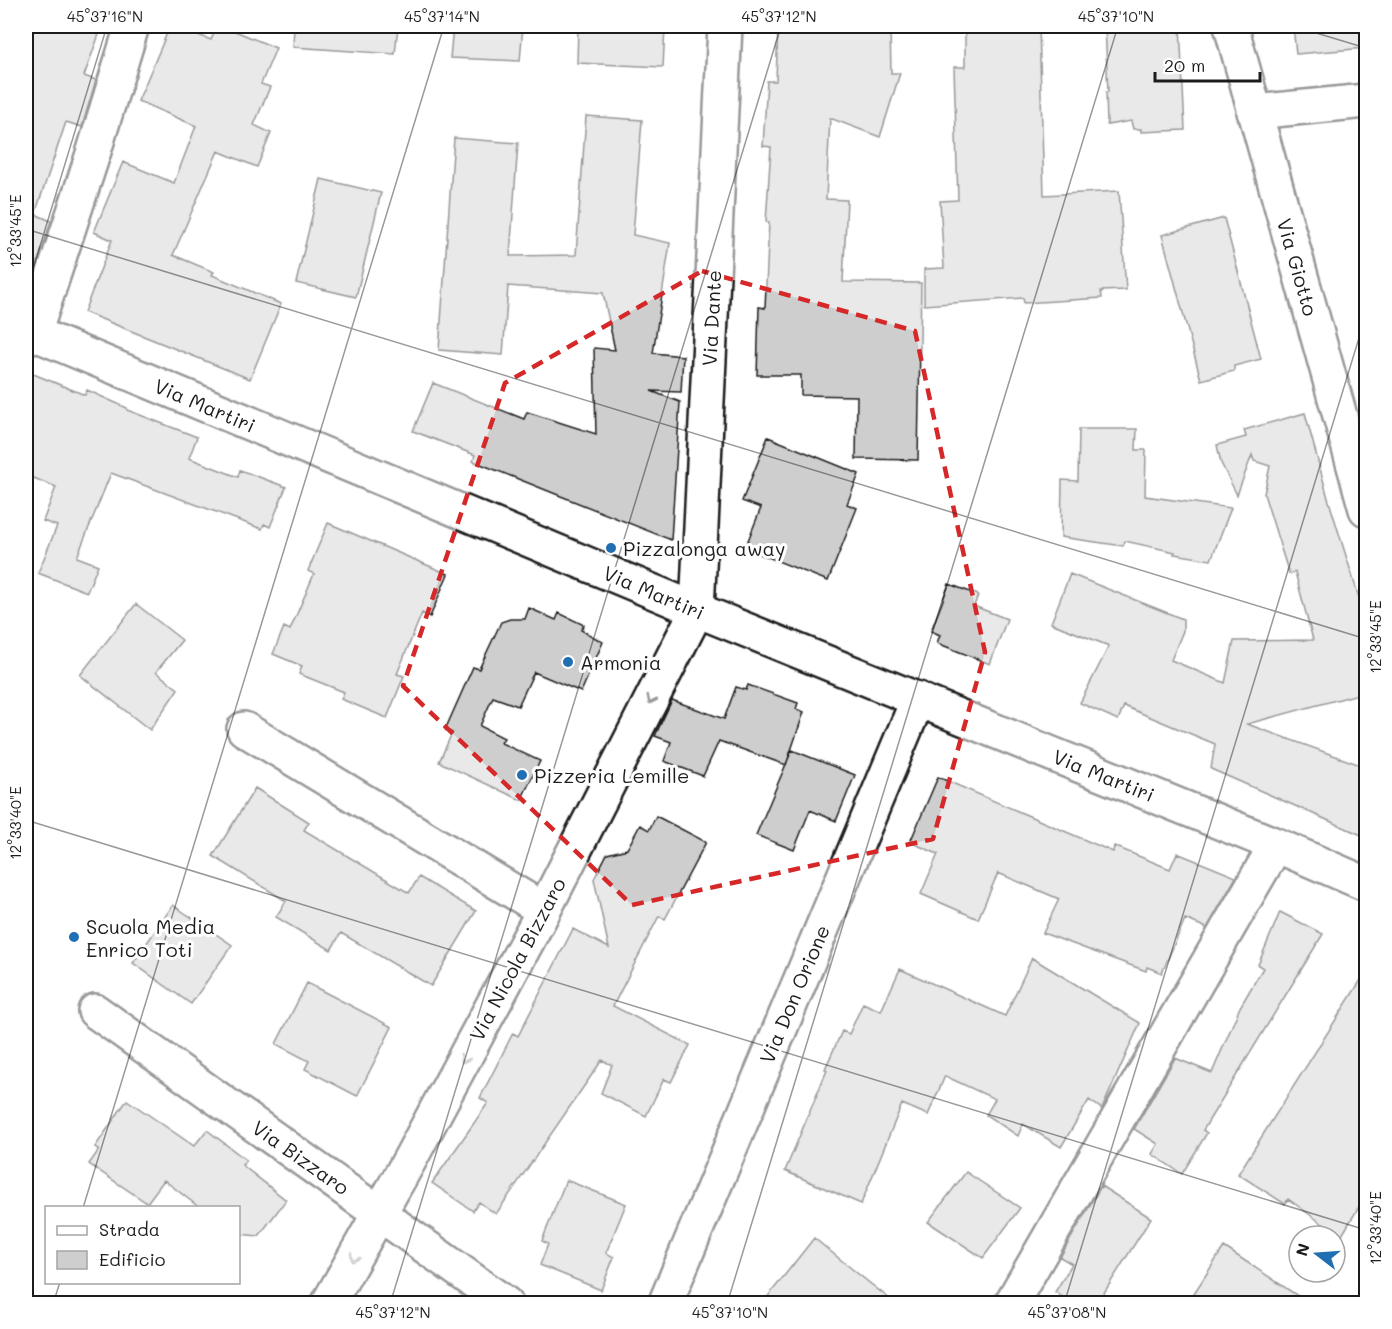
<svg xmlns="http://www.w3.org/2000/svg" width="1392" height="1329" viewBox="0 0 1392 1329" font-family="Mali,sans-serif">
<rect width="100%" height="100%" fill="#fff"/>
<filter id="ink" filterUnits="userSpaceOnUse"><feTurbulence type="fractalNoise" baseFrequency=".0167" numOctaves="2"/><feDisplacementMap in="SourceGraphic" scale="12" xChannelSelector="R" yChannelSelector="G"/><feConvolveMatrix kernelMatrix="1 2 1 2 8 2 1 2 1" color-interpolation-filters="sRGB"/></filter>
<g filter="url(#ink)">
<path fill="#cecece" stroke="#1c1c1c" stroke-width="1.5" d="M26 26H102L84 76 96 80 82 127 66 122 35 214 51 221 27 296Z
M170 26H175L211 40 217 26H223L276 48 261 84 270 87 254 125 271 133 257 167 218 151 173 255 214 272 212 275 281 304 250 379 84 312 112 240 94 232 123 162 174 183 196 126 138 101Z
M294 26H398L395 54 293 47Z
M453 26H523L520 61 450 58Z
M578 26H665L663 67 577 63Z
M778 26H890L891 73H900L880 137 830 118 826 199 847 200 843 282 921 283 918 460 856 459 857 396 801 395V375H757L759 307 765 308 769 222H766L771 147 763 146 767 81H776Z
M965 26H1039L1044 195 1119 191 1126 290 1101 291 1102 298 1024 303 1023 298 924 305V269L944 268 940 201 958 200 954 67H965Z
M1105 26H1180L1185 130 1141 132V129H1133L1131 121 1107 125 1106 92H1108Z
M1293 26H1366V48L1296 54Z
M586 116 642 120 633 235 670 243 653 353 683 356 681 392 651 391 680 402 671 540 473 461 475 455 413 431 433 383 524 419 527 412 596 434 594 348 615 350 603 293 508 286 503 355 439 350 454 138 518 143 510 256 576 255Z
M321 179 381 193 356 297 296 283Z
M1224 218 1261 359 1234 366V371L1201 380 1162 235Z
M26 371 85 395 87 390 127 408V410L197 437 189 458 238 477 240 470 286 487 270 527 264 524 262 529 111 473 77 557 98 565 87 592 38 573 57 526 43 521 56 487 26 475Z
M1305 413 1328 498 1366 620V692L1247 724 1366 767V837L1211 769 1215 744 1124 706 1118 720 1080 703 1109 646 1051 623 1070 574 1183 619V631L1171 660 1225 683 1234 641 1313 640 1295 572 1289 574 1264 494 1270 466 1254 461 1252 455 1237 495 1221 463 1217 445 1246 437 1244 430Z
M1079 429H1137L1136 450H1146L1145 496 1231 508 1211 560 1174 554 1175 552 1125 541 1123 546 1061 537 1062 480 1078 481Z
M768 437 859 474 847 504 857 508 828 581 745 548 761 508 742 501Z
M328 523 448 574 430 617 422 613 397 674 404 676 387 718 341 699 344 692 299 674 302 666 273 654 284 627 290 630 314 574 308 571Z
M949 584 978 595 974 606 1007 619 990 664 937 643 940 635 931 631Z
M136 604 182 640 156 672 178 689 150 730 80 675Z
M529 608 556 620 559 613 584 625 581 630 603 642 581 692 534 672 518 706 493 697 480 726 504 738 501 743 540 761 521 800 439 762 452 733 445 730 473 667 479 669 501 622 510 619H525Z
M748 685 798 703 796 709 804 712 786 765 719 741 703 776 664 761 671 742 655 736 672 700 724 719 736 687 746 690Z
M792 750 855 775 836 821 810 810 794 850 756 835Z
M938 777 1113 852 1114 846 1170 869 1177 853 1236 877 1207 928 1185 919 1162 973 1147 967 1146 971 1043 933 1059 899 998 873 978 919 921 894 938 854 910 842Z
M255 788 309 822 304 830 409 893 419 877 476 911 431 986 341 933 331 950 276 917 286 901 213 856Z
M656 816 706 842 665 919 659 916 613 1006 690 1045 671 1082 664 1079 646 1116 601 1093 612 1065 602 1060 496 1214 479 1202 473 1211 432 1183 488 1103 480 1098 513 1033 518 1036 573 929 609 948 594 879 607 854 627 849 640 825 649 830Z
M173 905 232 945 191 1004 133 963Z
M1280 912 1323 934 1203 1130 1207 1133 1182 1174 1152 1154 1158 1144 1134 1129 1175 1058 1212 1073 1240 1007 1263 968 1258 965Z
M1032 958 1140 1023 1102 1109 1089 1100 1061 1147 1023 1124 1018 1136 986 1115 995 1099 945 1076 928 1115 902 1104 861 1204 785 1171 827 1070 825 1069 842 1031 849 1034 863 1003 881 1011 900 969 1005 1016Z
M1366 972V1195L1341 1237 1288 1199 1285 1204 1238 1174Z
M307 983 392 1027 357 1096 305 1069 309 1061 276 1044Z
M127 1100 194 1146 207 1130 246 1160 242 1165 286 1200 259 1236 238 1234V1208H200L164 1180 147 1203 89 1164 99 1150 95 1147Z
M966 1172 1020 1208 983 1258 928 1222Z
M566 1180 626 1204 606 1253 614 1257 601 1290 540 1265 548 1244 542 1241Z
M1101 1186 1151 1218 1097 1304H1073L1055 1292 1072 1264 1060 1257Z
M814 1238 857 1273 896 1304H762Z
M1224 1247 1310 1304H1187Z"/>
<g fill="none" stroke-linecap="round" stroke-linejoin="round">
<g stroke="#1c1c1c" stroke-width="38">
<path id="minor" d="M1231 26 1366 509
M1254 112 1366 101
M34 334 94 151 132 26
M244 729 544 910
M95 1011 506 1304
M328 1304 409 1161 544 910 697 610 725 26
M665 1304 918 699
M1011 1304 1276 845"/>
</g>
<g stroke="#1c1c1c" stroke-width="38">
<path id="tertiary" d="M26 330 697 610 1276 845 1366 884"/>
</g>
<use href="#minor" stroke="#fff" stroke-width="33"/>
<use href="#tertiary" stroke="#fff" stroke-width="33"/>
</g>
<defs><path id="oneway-chevron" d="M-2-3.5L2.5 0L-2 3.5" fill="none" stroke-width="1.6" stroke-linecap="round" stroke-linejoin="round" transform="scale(1.5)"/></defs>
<g stroke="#999">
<use href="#oneway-chevron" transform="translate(651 700) rotate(117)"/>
<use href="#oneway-chevron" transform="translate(464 1059) rotate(118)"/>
<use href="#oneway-chevron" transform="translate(354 1258) rotate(119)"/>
</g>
</g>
<path d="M0 0H1392V1329H0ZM702 271 915 331 985 652 933 839 632 905 403 686 505 383Z" fill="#fff" fill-opacity=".55" fill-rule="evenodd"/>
<path fill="none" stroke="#d62828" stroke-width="4.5" stroke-dasharray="12 8" stroke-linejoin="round" d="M702 271 915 331 985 652 933 839 632 905 403 686 505 383Z"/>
<path fill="none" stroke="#1c1c1c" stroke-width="1.5" stroke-opacity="0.45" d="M1293 26 1366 48M26 229 1366 639M26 292 107 26M26 820 1366 1230M83 1208 444 26M53 1304 60 1282M390 1304 781 26M727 1304 1118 26M1064 1304 1366 315"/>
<g fill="#1f6fb2" stroke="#fff" stroke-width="2">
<circle cx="611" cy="548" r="6"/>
<circle cx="568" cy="662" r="6"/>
<circle cx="522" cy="775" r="6"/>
<circle cx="74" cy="937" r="6"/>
</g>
<g text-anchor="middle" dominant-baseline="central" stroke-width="6" stroke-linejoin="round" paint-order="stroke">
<g font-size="20" fill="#1c1c1c" stroke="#fff">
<text transform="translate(1298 267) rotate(74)">Via Giotto</text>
<text transform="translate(711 318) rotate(-87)">Via Dante</text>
<text transform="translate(205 405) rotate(23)">Via Martiri</text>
<text transform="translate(654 592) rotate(23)">Via Martiri</text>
<text transform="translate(1104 775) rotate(22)">Via Martiri</text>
<text transform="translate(517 959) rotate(-62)">Via Nicola Bizzaro</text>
<text transform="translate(794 994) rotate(-67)">Via Don Orione</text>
<text transform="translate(301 1157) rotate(35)">Via Bizzaro</text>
</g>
<g font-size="20" fill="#1c1c1c" stroke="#fff" text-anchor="start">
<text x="623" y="548">Pizzalonga away</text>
<text x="580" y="662">Armonia</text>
<text x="534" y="775">Pizzeria Lemille</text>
<text x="86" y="926">Scuola Media<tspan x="86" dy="23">Enrico Toti</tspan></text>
</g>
</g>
<rect width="1392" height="1329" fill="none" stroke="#fff" stroke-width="66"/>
<rect x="45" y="1206" width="195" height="78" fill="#ffffff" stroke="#a4a4a4" stroke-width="1.5"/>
<rect x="57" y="1226" width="30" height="9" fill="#ffffff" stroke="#a4a4a4" stroke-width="1.5"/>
<text x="99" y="1236" font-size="18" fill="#1c1c1c">Strada</text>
<rect x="57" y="1251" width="30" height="18" fill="#cecece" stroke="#a4a4a4" stroke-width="1.5"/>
<text x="99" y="1266" font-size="18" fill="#1c1c1c">Edificio</text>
<g transform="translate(1317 1254) rotate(287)"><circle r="28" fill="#ffffff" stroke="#a4a4a4" stroke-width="1.5"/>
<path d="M0-4.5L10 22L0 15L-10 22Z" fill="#1f6fb2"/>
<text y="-9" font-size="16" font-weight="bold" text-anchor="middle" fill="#1c1c1c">N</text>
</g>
<path d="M1155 72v9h105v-9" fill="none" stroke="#1c1c1c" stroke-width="3"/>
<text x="1164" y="72" font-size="18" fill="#1c1c1c" stroke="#ffffff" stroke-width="4.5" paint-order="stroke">20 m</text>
<rect x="33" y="33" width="1326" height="1263" fill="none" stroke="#1c1c1c" stroke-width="2"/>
<g font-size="15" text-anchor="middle" fill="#1c1c1c">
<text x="105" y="22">45°37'16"N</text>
<text x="442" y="22">45°37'14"N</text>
<text x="779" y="22">45°37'12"N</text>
<text x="1116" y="22">45°37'10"N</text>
<text transform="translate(16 231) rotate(-90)" y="5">12°33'45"E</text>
<text transform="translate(1376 637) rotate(-90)" y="5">12°33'45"E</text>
<text transform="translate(16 823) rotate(-90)" y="5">12°33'40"E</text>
<text transform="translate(1376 1228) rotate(-90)" y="5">12°33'40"E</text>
<text x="393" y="1318">45°37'12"N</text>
<text x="730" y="1318">45°37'10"N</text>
<text x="1067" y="1318">45°37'08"N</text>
</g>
</svg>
